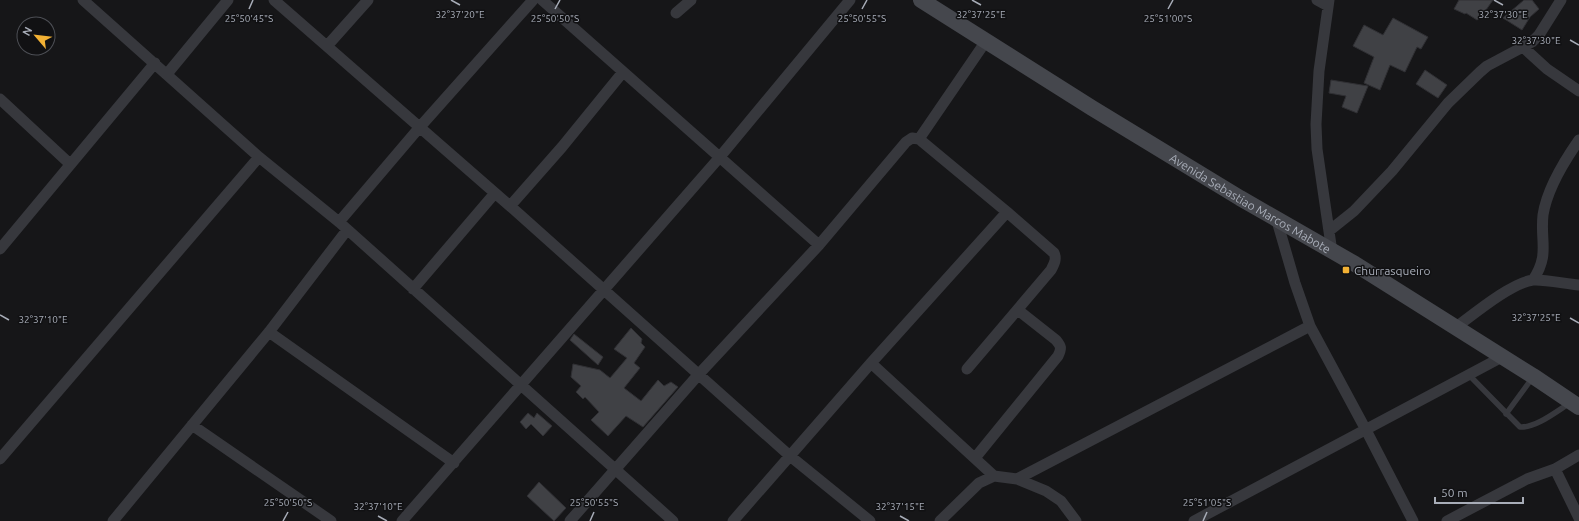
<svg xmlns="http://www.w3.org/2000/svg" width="1579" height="521" viewBox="0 0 1579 521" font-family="Ubuntu,sans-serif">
<rect width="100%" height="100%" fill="#161618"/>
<path fill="#404145" stroke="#303034" d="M1459 0H1493L1481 17 1477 20 1466 13 1465 14 1454 9Z
M1524 0H1532L1539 9 1530 17 1522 30 1503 18Z
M1393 18 1428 37 1421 49 1417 47 1405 72 1390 65 1380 90 1364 83 1374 57 1353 46 1364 25 1383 35Z
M1425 70 1447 85 1438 98 1416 84Z
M1331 80 1368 86 1357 113 1342 107 1346 96 1329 93Z
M631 328 642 339 641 343 645 347 634 363 640 368 624 388 641 401 658 380 664 386 671 382 678 387 643 427 626 416 608 436 591 420 599 412 585 397 583 399 576 392 581 386 571 377 573 364 600 370 610 378 627 358 614 349Z
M574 334 603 357 598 365 570 340Z
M528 413 534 418 537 413 552 426 543 436 531 424 526 429 520 422Z
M539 482 566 508 554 521 527 496Z"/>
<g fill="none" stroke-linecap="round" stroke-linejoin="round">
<path stroke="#37383d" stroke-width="5.5" d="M1469 375 1520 427C1536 428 1557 411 1570 403
M1506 414 1533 377"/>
<path stroke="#37383d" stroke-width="11" d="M83 0 259 157 339 222 673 521
M274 0 510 206 790 456 870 521
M542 0 819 245
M1317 0 1328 6
M1329 0 1319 71 1316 124 1317 149 1332 252
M676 13 691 0
M327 46 368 0
M1523 47 1547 69 1579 91
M167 74 228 0
M0 99 70 164
M919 139 986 41
M510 206 562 147 623 72
M1277 221 1295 283 1310 326 1366 430 1413 521
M339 222 419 128 533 0
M1329 231 1354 211 1392 171 1448 103 1480 72 1487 66 1532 42 1539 35 1561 0
M0 249 155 63
M1533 280C1550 254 1540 242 1543 215 1547 189 1565 160 1579 140
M413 289 495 193
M1455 328C1474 314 1511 283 1533 280 1543 279 1567 284 1579 285
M269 332 454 463
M871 363 994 476
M967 369 1051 270C1054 264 1057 259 1054 253L1007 212
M192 425 331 521
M975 458 1058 356C1062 348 1061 346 1056 340L1018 310
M0 459 259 157
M1555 469 1579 455
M1017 479 1310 326
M113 521 269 332 347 230
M402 521 719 158 850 0
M570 521 699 374 819 245 906 142 912 138 919 139 1007 212 871 363 733 521
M940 521 979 483 994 476 1017 479 1046 491 1061 501 1076 521
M1194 521 1502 357
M1447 521 1527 479 1555 469 1579 518"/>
<path stroke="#45474d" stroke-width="16" id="s1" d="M921 0 1092 108 1240 198 1355 264 1533 376 1579 407"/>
</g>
<path fill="none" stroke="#a8adb8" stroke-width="1.5" d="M451 0 460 5M972 0 981 5M1494 0 1503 5M249 9 253 0M555 9 560 0M862 9 867 0M1168 9 1173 0M1570 40 1579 45M0 315 9 320M1570 318 1579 323M378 516 387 521M900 516 909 521M283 521 288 512M590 521 594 512M1203 521 1207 512"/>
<rect fill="#f2b134" stroke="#111113" stroke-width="1.5" x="1342" y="266" width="8" height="8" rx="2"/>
<g text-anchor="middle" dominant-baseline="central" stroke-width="3" stroke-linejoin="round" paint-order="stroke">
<g font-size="12" fill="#a8adb8" stroke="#111113">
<text stroke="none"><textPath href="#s1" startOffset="387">Avenida Sebastiao Marcos Mabote</textPath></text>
</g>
<g font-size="12" fill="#a8adb8" stroke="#111113" text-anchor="start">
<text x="1354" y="270">Churrasqueiro</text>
</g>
</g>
<g font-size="10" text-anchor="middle" fill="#a8adb8" stroke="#111113" stroke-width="3" stroke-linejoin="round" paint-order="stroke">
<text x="460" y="18">32°37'20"E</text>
<text x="981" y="18">32°37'25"E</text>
<text x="1503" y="18">32°37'30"E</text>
<text x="249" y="22">25°50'45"S</text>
<text x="555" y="22">25°50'50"S</text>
<text x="862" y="22">25°50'55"S</text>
<text x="1168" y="22">25°51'00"S</text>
<text x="1536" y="44">32°37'30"E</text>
<text x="1536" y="321">32°37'25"E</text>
<text x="43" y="323">32°37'10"E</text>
<text x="288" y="506">25°50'50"S</text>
<text x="594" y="506">25°50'55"S</text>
<text x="1207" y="506">25°51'05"S</text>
<text x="378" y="510">32°37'10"E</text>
<text x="900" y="510">32°37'15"E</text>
</g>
<g transform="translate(36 36) rotate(298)"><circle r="19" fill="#111113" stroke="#4d4f55"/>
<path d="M0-3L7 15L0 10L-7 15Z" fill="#f2b134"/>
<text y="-6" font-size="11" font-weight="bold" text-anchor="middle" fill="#a8adb8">N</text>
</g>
<path d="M1435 497v6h88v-6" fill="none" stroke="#a8adb8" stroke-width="2"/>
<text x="1441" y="497" font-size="12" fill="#a8adb8" stroke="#111113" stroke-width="3" paint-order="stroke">50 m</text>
</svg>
